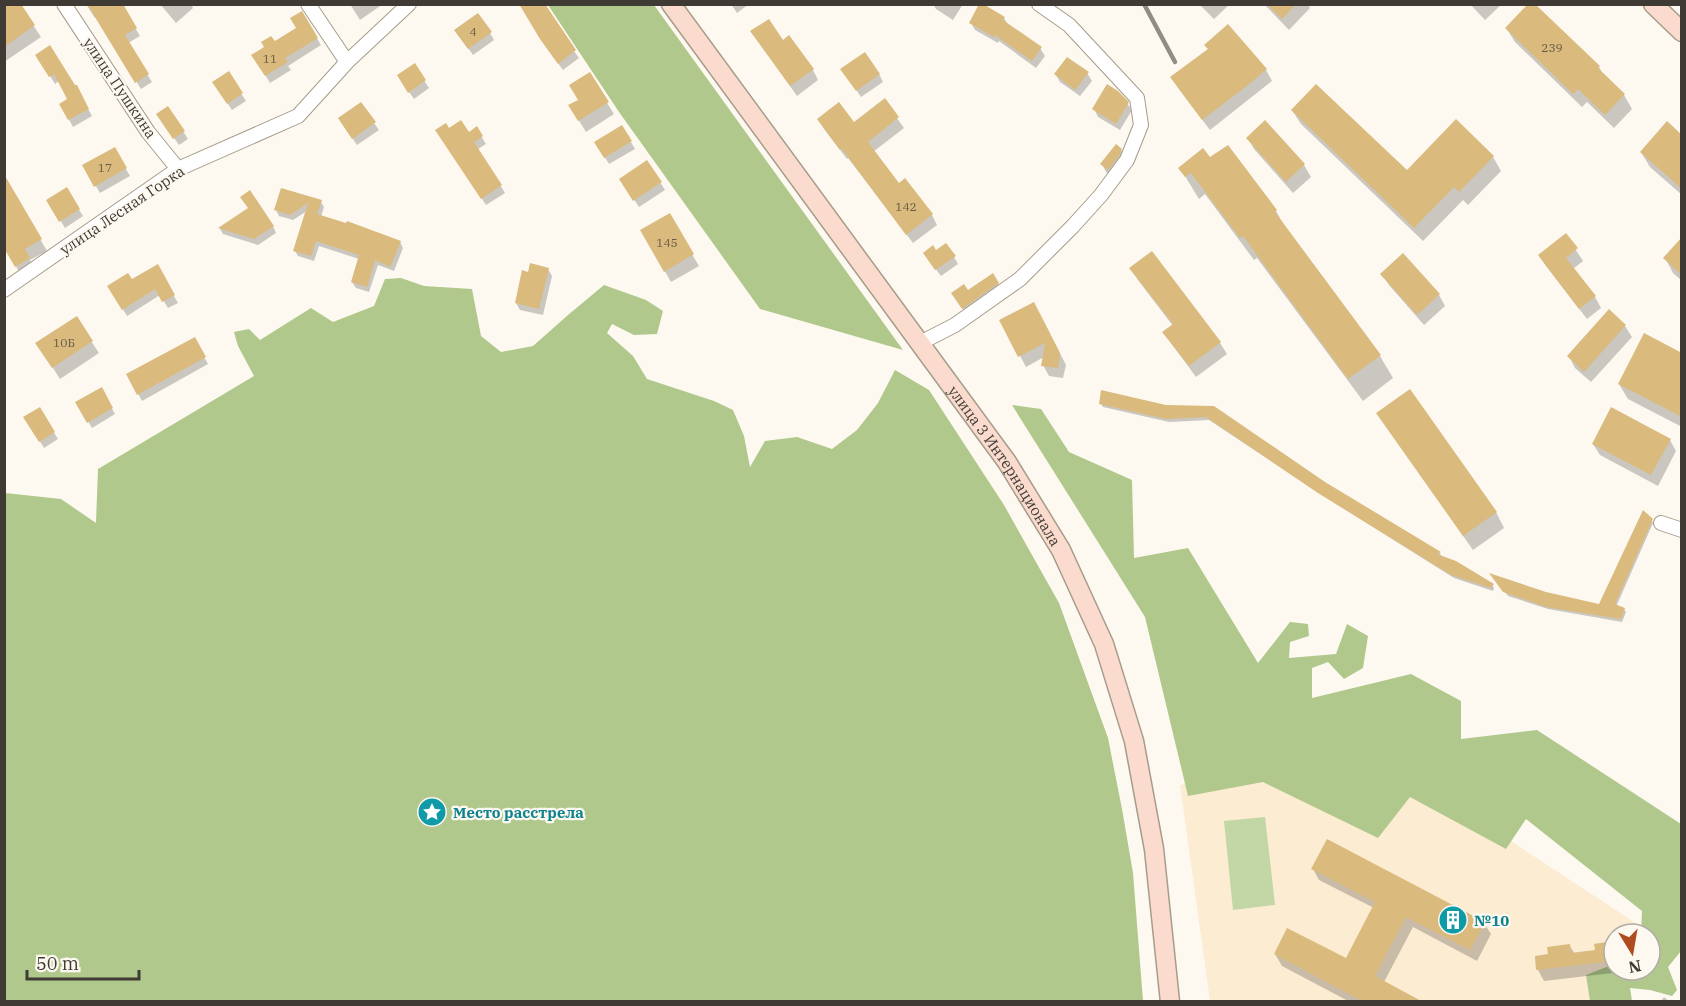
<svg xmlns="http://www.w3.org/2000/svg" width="1686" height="1006" viewBox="0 0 1686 1006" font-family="'IBM Plex Serif',serif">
<rect width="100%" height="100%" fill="#fdf9f1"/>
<path fill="#fbecd2" d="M1271 769 1413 777 1660 939 1650 934H1614V970L1603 1001H1210L1180 785Z"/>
<path fill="#c2d7a5" d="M1265 817 1275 905 1233 910 1224 821Z"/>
<path fill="#b0c88b" d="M548 5H654L903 350 760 309 619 112Z
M401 278 424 286 472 289 481 336 501 352 533 346 568 315 604 285 646 300 663 311 657 334 634 335 612 324 607 333 633 356 647 379 714 401 733 410 744 436 750 467 765 441 797 437 832 449 857 430 878 403 895 370 929 390 1004 505 1059 603 1108 738 1122 809 1133 873 1143 1001H5V493L61 499 96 523 98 469 254 376 238 346 234 332 249 329 260 340 311 308 333 322 374 306 385 279Z
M1012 405 1041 409 1069 452 1132 480 1134 558 1188 548 1258 663 1290 622 1308 624 1309 636 1290 642 1289 658 1336 654 1347 624 1368 636 1363 668 1344 679 1328 662 1312 668V698L1411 674 1461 701V739L1537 730 1681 824V951L1668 967 1677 990 1672 996 1650 990 1630 988 1632 1001H1590L1586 975 1614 964V970H1650V934H1641L1642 911 1526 819 1506 849 1410 797 1378 838 1263 782 1188 796 1145 617Z"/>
<path fill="#0003" d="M19 4 41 37 4 62V29Z
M86 4H121L140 36 128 43 152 82 141 89 96 17 95 18Z
M160 4H191L193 8 176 23Z
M350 4H383L360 20Z
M731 4H749L737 13Z
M933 4H963L953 20 936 9Z
M1199 4H1229V5L1214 19Z
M1264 4H1308L1310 8 1289 30Z
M1470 4H1502L1485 20Z
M301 13 321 45 288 66 291 70 270 83 254 56 298 28Z
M1004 18 1008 25 1040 48 1045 56 1036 68 999 41 998 43 975 30 971 23Z
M1228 26 1266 70 1272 81 1210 130 1179 89 1172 78 1209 50Z
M1507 29 1599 67 1604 76 1624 95 1632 109 1614 128 1587 102 1582 107 1515 42Z
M752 32 783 42 813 70 818 80 797 96Z
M490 33 494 40 473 55 461 38Z
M546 47 574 51 579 58 563 70Z
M37 55 76 87 92 116 73 127 61 104 69 100 59 81 55 84Z
M414 65 429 88 414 99 403 83Z
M228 73 246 101 232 110 218 89Z
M1087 73 1092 81 1080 96 1060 82 1056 75Z
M589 74 614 114 586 132 570 106 579 100Z
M879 74 883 82 861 97 847 76Z
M884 100 904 128 873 152 898 185 932 215 937 225 913 243 848 158 847 159 824 129 819 120 854 124Z
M1127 103 1132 110 1120 130 1098 117 1094 109Z
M168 108 188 139 179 145 162 121Z
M1292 110 1407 172 1493 157 1501 171 1468 205 1463 200 1423 241 1301 124Z
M1265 122 1304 165 1311 177 1293 193 1254 149 1248 138Z
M374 123 379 130 357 145 344 126Z
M622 127 635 149 609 164 596 143Z
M476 128 486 144 478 149 505 193 486 205 441 137 449 130 468 134Z
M1682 136V195L1650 167 1641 152Z
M1227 147 1276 211 1289 234 1380 356 1393 378 1363 401 1257 258 1254 260 1205 194 1199 199 1180 168 1210 159Z
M114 149 130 176 100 193 84 166Z
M1121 150 1125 157 1113 177 1106 172 1102 164Z
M647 162 665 190 639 207 625 186Z
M6 180 47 251 30 260 35 270 22 277 4 245Z
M66 189 83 216 65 228 48 200Z
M282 190 321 202 324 207 321 217 400 242 403 248 394 271 378 265 369 292 356 288 352 282 359 259 319 246 314 261 298 256 295 251 307 211 293 220 279 216 276 210Z
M249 209 273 226 276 233 258 245 223 234 220 229Z
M669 215 699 266 671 282 642 231Z
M1566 235 1583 261 1573 269 1595 297 1601 308 1587 319 1546 266 1539 255Z
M1682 239V281L1673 273 1665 258Z
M936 253 954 257 958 264 941 276 929 260Z
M1152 253 1220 343 1227 354 1196 377 1171 343 1173 326 1138 280 1131 269Z
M157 267 178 303 168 308 160 295 127 316 109 286 131 281Z
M548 269 552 276 543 315 520 310 516 303 529 273Z
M1382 274 1439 295 1445 306 1424 325 1389 285Z
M998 283 1002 291 967 315 957 300 968 292Z
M1609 312 1625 326 1632 337 1591 382 1575 368 1569 356Z
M1040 314 1066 365 1063 378 1049 376 1043 365 1044 357 1026 367 1001 320Z
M76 318 99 353 60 379 44 354Z
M194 339 208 364 142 401 128 375Z
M1682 354V427L1628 399 1619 384Z
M101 389 115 414 92 428 77 403Z
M1101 404 1214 407 1324 483 1440 553 1441 556 1440 557 1492 585 1494 588 1493 591 1454 578 1322 495 1209 420 1169 422 1103 407Z
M39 409 58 439 44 448 25 417Z
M1378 413 1496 512 1504 528 1473 550 1387 428Z
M1670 440 1676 451 1658 486 1600 455 1593 444Z
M1651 520 1653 523 1616 607 1624 609 1626 612 1622 622 1548 609 1508 596 1493 575 1546 594 1600 606Z
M1313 869 1484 923 1491 934 1477 961 1413 927 1384 982 1420 1002H1350L1282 966 1275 954 1346 960 1374 908 1319 880Z
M1612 943 1614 946V970H1620L1621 972 1544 981 1538 970 1569 945 1575 954 1596 952Z
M1664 997 1670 1002H1660Z"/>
<path fill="#daba7d" d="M4 4H21L35 25 4 47Z
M87 4H123L137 28 125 35 149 74 135 83Z
M519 4H545L576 50 558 64 540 39Z
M979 4H983L1005 17 1003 20 1042 47 1032 61 995 35 994 37 969 23Z
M1267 4H1296L1282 19Z
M1528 4H1535L1600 66 1598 68 1625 94 1605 115 1578 89 1573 94 1505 28Z
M302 11 318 38 285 58 288 62 265 76 251 55 264 47 261 42 271 36 275 41 296 28 290 18Z
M478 13 492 32 468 49 454 30Z
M769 19 783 40 789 35 814 69 790 86 750 31Z
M1228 24 1267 69 1248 85 1202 120 1170 77 1208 49 1204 45Z
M50 45 75 85H77L89 109 68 120 59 104 67 99 54 74 49 77 35 55Z
M865 52 880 74 856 91 840 69Z
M1067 57 1089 72 1075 90 1054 74Z
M415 63 426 80 408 93 397 75Z
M229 71 243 93 227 104 212 82Z
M590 72 609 102 578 121 568 105 578 100 569 85Z
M1107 84 1118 91 1129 102 1116 124 1092 109Z
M1316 84 1407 170 1456 119 1494 156 1459 192 1454 187 1414 228 1291 110Z
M885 98 899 117 868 142 899 183 905 178 933 214 906 235 842 149 840 150 817 119 839 102 854 122Z
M361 102 376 122 352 139 338 118Z
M168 106 185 131 173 139 156 114Z
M461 120 469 132 477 126 483 136 474 142 502 185 481 199 435 130 446 123 449 128Z
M1265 120 1305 164 1286 182 1246 138Z
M1667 121 1682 135V189L1640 152Z
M622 125 632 141 604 158 594 142Z
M1116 144 1122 149 1119 156 1108 170 1100 164Z
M1228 145 1277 210 1275 212 1381 355 1348 379 1243 236 1240 238 1191 173 1185 177 1178 168 1203 148 1210 157Z
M115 147 127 168 94 187 82 165Z
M647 160 662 182 633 201 619 179Z
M4 174 42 239 25 249 30 258 15 267 4 248Z
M67 187 80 209 59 222 46 200Z
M281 188 322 200 317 214 346 223 347 221 401 241 390 267 375 260 367 287 351 282 359 255 316 241 311 256 293 251 308 203 290 215 274 210Z
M250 190 274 226 254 239 218 228 248 208 240 197Z
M670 213 694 254 664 272 640 230Z
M1566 233 1578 248 1566 258 1596 296 1579 309 1538 255Z
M1682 237V275L1663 258Z
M946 243 956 256 935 270 923 253 933 245 936 250Z
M1152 251 1221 342 1189 366 1162 332 1173 324 1129 268Z
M1403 253 1440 294 1417 315 1380 274Z
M530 263 549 268 539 309 515 303 522 270 528 272Z
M158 264 175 295 162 302 155 289 122 310 107 286 128 273 132 279Z
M993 273 999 283 962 309 951 293 964 284 968 290Z
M1034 302 1060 353 1058 368 1041 366 1045 343 1018 357 999 320Z
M1609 309 1626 325 1584 372 1567 356Z
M77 316 93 341 52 368 35 343Z
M1644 333 1682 353V417L1618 384Z
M195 337 206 357 137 395 126 374Z
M102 387 113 408 87 423 75 402Z
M1410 389 1497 512 1463 536 1376 413Z
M1101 390 1166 405 1214 406 1325 482 1441 552 1437 554 1456 561 1494 584 1491 588 1451 575 1318 493 1206 417 1166 419 1099 404Z
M40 407 55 432 39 442 23 417Z
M1611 407 1671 439 1651 475 1592 444Z
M1643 510 1653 519 1615 604 1625 608 1621 619 1546 607 1503 592 1489 573 1546 592 1599 604Z
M1327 839 1485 922 1470 950 1406 917 1375 976 1423 1002H1364L1274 954 1287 928 1346 958 1375 902 1311 869Z
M1613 941 1614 961 1536 970 1535 956 1548 954 1547 947 1570 944 1571 953 1595 950 1594 944Z"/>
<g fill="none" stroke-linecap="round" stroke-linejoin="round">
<g stroke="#a69c8a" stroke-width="16">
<path id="street" d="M64 4 148 132 178 169
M308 4 347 62
M4 290 178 169 298 116 347 62 409 4
M920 343 955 325 1020 279 1073 226 1101 195 1127 160 1141 125 1137 98 1069 25 1039 4
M1661 523 1682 530"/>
</g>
<g stroke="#a69c8a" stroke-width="21">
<g id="secondary">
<path id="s1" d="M671 4 1007 462 1061 550 1104 644 1134 741 1154 849 1170 1002"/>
<path d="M1653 4 1682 32"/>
</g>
</g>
<use href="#street" stroke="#fff" stroke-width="14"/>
<use href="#secondary" stroke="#fadbce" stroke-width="18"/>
<path stroke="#918d85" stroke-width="4.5" d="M1144 4 1175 62"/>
</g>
<defs>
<g id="sight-disc" transform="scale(1.5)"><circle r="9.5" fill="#0f9aa8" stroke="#fdf9f1"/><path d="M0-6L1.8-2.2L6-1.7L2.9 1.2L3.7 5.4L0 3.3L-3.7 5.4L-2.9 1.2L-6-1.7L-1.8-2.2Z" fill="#fff"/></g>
<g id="building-disc" transform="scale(1.5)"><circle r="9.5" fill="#0f9aa8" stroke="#fdf9f1"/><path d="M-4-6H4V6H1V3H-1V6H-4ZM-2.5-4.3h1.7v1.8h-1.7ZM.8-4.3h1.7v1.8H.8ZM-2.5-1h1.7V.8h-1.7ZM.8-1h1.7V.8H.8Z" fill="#fff"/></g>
</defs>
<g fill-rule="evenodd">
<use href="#sight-disc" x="432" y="812"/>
<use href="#building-disc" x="1453" y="920"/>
</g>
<g text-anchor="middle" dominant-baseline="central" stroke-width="4.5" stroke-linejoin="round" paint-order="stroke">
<g font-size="12" fill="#665b46">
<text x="473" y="31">4</text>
<text x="1552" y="47">239</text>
<text x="270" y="58">11</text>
<text x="105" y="167">17</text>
<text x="906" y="206">142</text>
<text x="667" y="242">145</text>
<text x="64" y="342">10Б</text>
</g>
<g font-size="15" fill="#3f3b34" stroke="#fdf9f1">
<text transform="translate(120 88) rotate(56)">улица Пушкина</text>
<text transform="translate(122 210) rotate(-34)">улица Лесная Горка</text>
<text stroke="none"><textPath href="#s1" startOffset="570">улица 3 Интернационала</textPath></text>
</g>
<g font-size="15" font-weight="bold" fill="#0d838f" stroke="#fdf9f1" text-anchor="start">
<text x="453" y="812">Место расстрела</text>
<text x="1474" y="920">№10</text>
</g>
</g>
<rect width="1686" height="1006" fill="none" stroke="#3f3b34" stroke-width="12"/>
<g transform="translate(1632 952) rotate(169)"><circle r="28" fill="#fdf9f1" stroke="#b1ada5" stroke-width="1.5"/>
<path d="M0-4.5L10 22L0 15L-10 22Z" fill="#b04a1f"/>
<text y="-9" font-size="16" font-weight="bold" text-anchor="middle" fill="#3f3b34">N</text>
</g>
<path d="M27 970v9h112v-9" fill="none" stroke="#3f3b34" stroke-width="3"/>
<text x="36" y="970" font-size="18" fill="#3f3b34" stroke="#fdf9f1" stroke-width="4.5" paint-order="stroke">50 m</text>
</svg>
